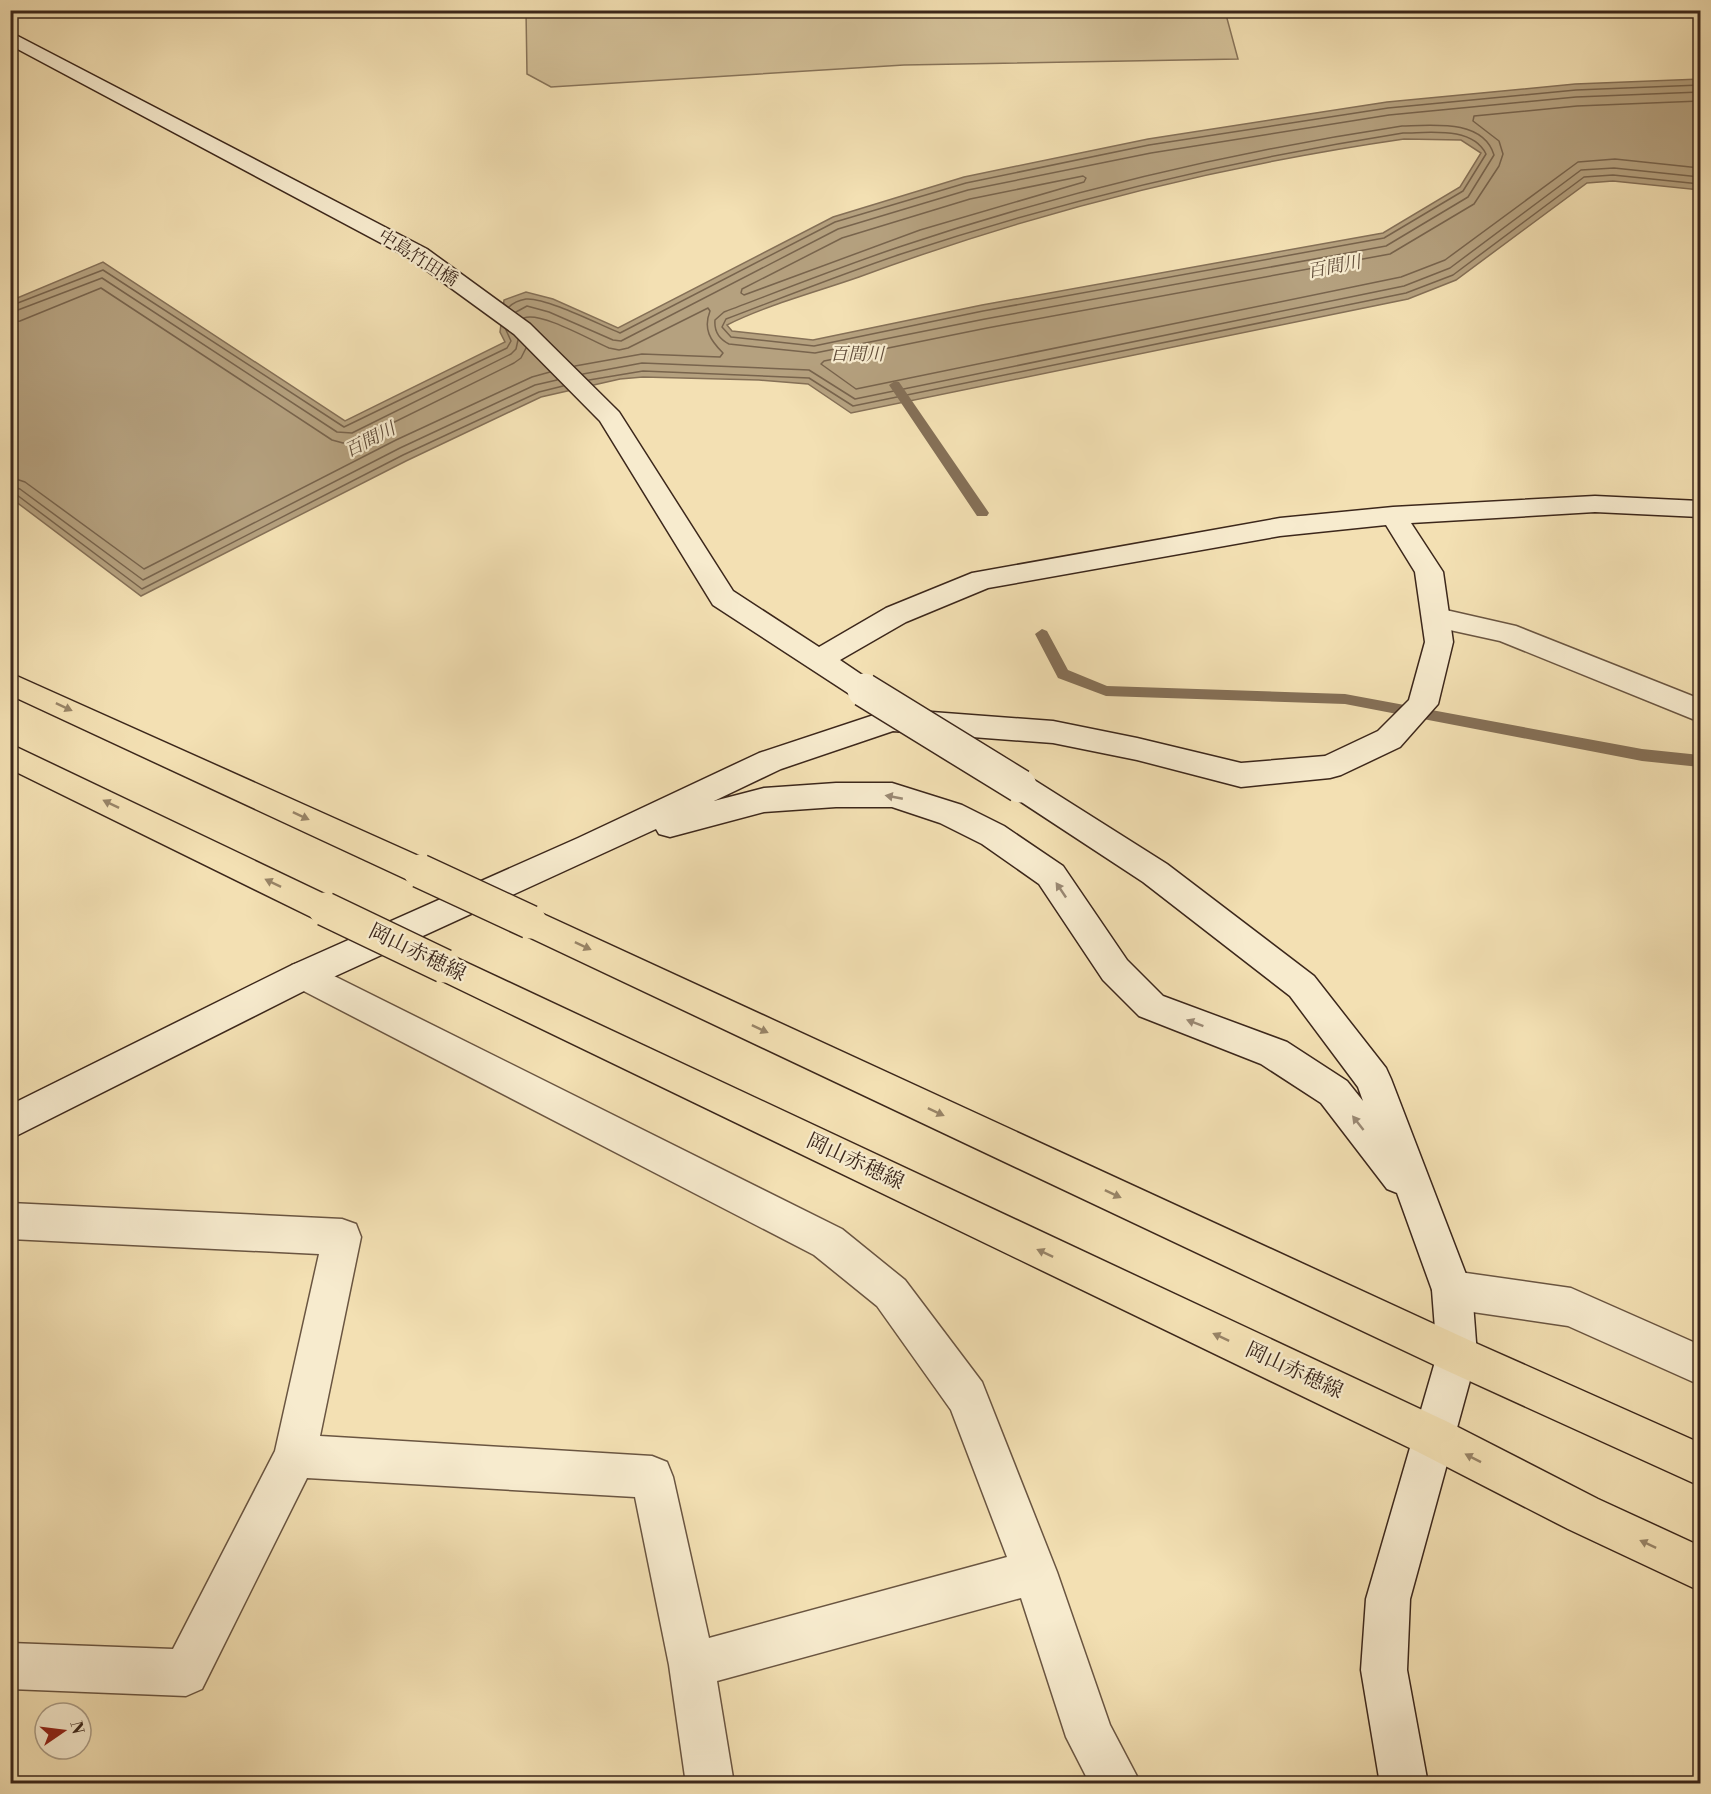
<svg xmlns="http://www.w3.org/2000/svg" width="1711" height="1794" viewBox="0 0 1711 1794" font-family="'Libre Bodoni','Noto Serif JP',serif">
<rect width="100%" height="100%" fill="#f3e0b3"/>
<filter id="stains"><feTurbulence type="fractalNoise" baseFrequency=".00333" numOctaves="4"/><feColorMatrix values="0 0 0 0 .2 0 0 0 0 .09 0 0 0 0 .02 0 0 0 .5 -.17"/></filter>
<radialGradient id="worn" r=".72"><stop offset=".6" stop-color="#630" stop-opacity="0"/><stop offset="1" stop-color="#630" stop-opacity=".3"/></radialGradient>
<path fill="#d4c199" stroke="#88745a" stroke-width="1.5" d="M526 11H1225L1238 59 904 65 551 87 527 74Z"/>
<path fill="#b5a17f" stroke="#857057" stroke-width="1.5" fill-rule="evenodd" d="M1700 79V190L1613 181 1587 183 1456 280 1408 299 851 413 808 384 759 380 643 377 620 379 541 397 406 461 141 596 11 498 10 301 103 262 345 421 505 342 500 332 504 300 526 292 553 299 618 328 833 217 964 177 1148 139 1387 102 1575 84ZM1404 139 1461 140 1481 153 1460 187 1383 233 982 305 813 340 732 331 727 325C767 305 816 292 859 277 1035 212 1218 166 1404 139Z"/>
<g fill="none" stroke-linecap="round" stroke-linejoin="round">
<path stroke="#78644d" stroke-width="1.5" d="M1700 101 1577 106 1474 116 1473 121 1499 141 1503 154 1499 166 1474 204 1390 254 987 328 824 361 821 364 856 389 1401 277 1445 260 1578 162 1615 159 1700 168
M1402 126C1433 125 1483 119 1494 155L1468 197 1386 246 985 319 815 353 729 344C719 339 714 331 715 320L724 312C782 290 840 267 899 247 1063 192 1231 152 1402 126Z
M1403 133C1429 133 1472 126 1486 154L1463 191 1384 238 983 311 814 346 731 337 722 327 726 319C784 297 842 274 901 254 1065 200 1232 160 1403 133Z
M1083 176 1086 178 1084 182 920 230 744 295 741 293 742 289 842 238 970 199Z
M10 306 103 270 344 427 507 348 511 341 506 330
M509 307C513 303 520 300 526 299 545 297 600 325 620 333L835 222 966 183 1149 145 1388 108 1576 90 1700 85
M516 312 527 306 549 312 613 340 621 341 838 229 968 190 1151 153 1389 115 1576 97 1700 92
M10 313 102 278 337 432 352 433 511 354 516 349 518 340
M524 318C540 311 592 341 609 348L619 350 628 348 708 308 710 311C703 329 710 340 723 353L720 357 642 354 575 366
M10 322 20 321 101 288 332 440 343 443 356 441 514 363 521 358 526 348
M583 374 642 363 809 370 855 399 1404 286 1450 268 1581 170 1614 168 1700 177
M589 380 643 371 809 378 853 406 1406 293 1453 275 1584 177 1613 175 1700 184
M10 477 25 482 144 569 396 440 532 377 550 372
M10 486 20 489 143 580 400 448 535 385 557 380
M10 494 17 495 142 589 403 455 539 392 563 386"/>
<path fill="#857057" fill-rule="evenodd" d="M895 381 899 382 987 510 989 513 987 516H977L889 385Z
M1042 629 1047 631 1068 670 1107 686 1345 694 1642 749 1700 755V767L1642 761 1345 704 1106 696 1058 678 1035 634Z"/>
<g stroke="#6a5541" stroke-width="3">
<path id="street" d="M1437 608 1516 626 1700 699V722L1500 641 1427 625 1423 618 1427 611Z
M304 961 842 1229 905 1280 982 1382 1057 1572 1110 1725 1141 1784H1090L1066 1737 1021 1598 717 1681 734 1784H686L669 1665 635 1497 307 1478 202 1689 186 1696 10 1689V1643L173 1649 275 1451 319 1254 10 1239V1203L342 1219 356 1224 361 1237 320 1436 652 1456 667 1462 673 1477 709 1638 1007 1557 951 1410 877 1306 814 1255 292 985 287 975 292 965Z
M1452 1271 1571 1288 1700 1345V1385L1568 1326 1452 1309 1438 1303 1432 1290 1438 1277Z"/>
</g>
<g stroke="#3c271b" stroke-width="3">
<path id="secondary" d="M10 32 427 249 530 324 619 412 733 591 819 647 886 608 972 573 1280 518 1393 507 1595 496 1700 501V517L1595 512 1411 523 1443 572 1453 642 1438 704 1400 747 1341 775 1330 778 1241 787 1137 760 1053 743 893 731 781 769 714 801 764 788 836 783H892L962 805 1004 826 1063 866 1127 960 1163 996 1287 1042 1347 1081 1363 1101 1358 1087 1290 996 1143 882 1009 794 1004 786 1009 778 1020 774 1031 778 1167 864 1314 976 1386 1068 1391 1079 1472 1290 1477 1355 1410 1599 1407 1670 1428 1784H1380L1361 1670 1366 1599 1437 1355 1432 1290 1397 1193 1387 1189 1321 1103 1261 1064 1139 1016 1103 980 1039 884 982 844 940 823 892 807H836L764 812 670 837 659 834 656 829 316 985 10 1139V1105L292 965 578 838 759 753 892 709 1053 721 1137 738 1241 763 1325 756 1378 731 1409 700 1425 642 1415 572 1386 525 1280 536 988 588 906 622 840 660 874 683 879 690 874 697 864 701 854 697 713 605 600 421 514 334 411 259 10 45Z"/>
</g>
<g stroke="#3c271b" stroke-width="3">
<path id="primary" d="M10 673 432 862 436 871 432 880 420 884 408 880 10 695Z
M10 744 337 900 342 909 337 918 325 922 313 918 10 769Z
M530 908 1471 1341 1700 1443V1486L1443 1369 518 932 513 922 518 912Z
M444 952 1448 1422 1598 1499 1700 1546V1591L1568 1529 1418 1452 432 976 427 966 432 956Z"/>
</g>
<use href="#street" fill="#f7ebce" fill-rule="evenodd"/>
<use href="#secondary" fill="#f7ebce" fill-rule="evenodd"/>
<use href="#primary" fill="#f3e0b3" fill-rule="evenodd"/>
<g stroke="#3c271b" stroke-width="36" stroke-linecap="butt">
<path id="secondary-bridge" d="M864 690 1020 786"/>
</g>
<g stroke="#3c271b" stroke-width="36" stroke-linecap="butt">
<path id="primary-bridge" d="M420 871 530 922
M325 909 444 966"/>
</g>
<use href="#secondary-bridge" stroke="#f7ebce" stroke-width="33"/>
<use href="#primary-bridge" stroke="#f3e0b3" stroke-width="33"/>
</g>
<defs><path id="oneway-solid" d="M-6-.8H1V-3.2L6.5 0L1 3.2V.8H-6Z" transform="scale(1.5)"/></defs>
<g fill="#988467">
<use href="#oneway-solid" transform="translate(64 707) rotate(25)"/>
<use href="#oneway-solid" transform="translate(111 804) rotate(-154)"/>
<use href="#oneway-solid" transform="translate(301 816) rotate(25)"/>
<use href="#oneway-solid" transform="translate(273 883) rotate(-154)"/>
<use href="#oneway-solid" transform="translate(583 946) rotate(25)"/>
<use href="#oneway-solid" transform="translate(760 1029) rotate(25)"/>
<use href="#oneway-solid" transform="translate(936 1112) rotate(25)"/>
<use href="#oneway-solid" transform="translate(1113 1194) rotate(25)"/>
<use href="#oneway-solid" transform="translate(1045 1253) rotate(-155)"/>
<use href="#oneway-solid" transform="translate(1221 1337) rotate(-155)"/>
<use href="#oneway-solid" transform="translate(1473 1458) rotate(-153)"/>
<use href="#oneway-solid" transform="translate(1648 1544) rotate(-155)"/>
</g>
<g fill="#9a8974">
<use href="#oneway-solid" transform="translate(894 797) rotate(-169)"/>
<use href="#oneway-solid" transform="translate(1061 890) rotate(-124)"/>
<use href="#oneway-solid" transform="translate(1195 1023) rotate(-159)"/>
<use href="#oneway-solid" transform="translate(1358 1123) rotate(-128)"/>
</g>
<g text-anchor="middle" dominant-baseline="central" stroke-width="4.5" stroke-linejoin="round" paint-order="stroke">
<g font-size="18" fill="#3c271b" stroke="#f7ebce">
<text transform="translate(418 258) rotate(32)">中島竹田橋</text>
</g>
<g font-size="18" font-style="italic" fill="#604c39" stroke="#f7ebce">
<text transform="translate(1334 267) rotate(-11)">百間川</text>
<text x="857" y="354">百間川</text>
<text transform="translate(370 440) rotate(-27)">百間川</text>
</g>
<g font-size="21" fill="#3c271b" stroke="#f7ebce">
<text transform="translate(417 953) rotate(26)">岡山赤穂線</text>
<text transform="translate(855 1162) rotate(25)">岡山赤穂線</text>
<text transform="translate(1294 1371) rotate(25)">岡山赤穂線</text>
</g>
</g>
<rect width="1711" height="1794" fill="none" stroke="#f3e0b3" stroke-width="36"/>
<rect x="12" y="12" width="1687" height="1770" fill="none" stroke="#3c271b" stroke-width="3"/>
<rect x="18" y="18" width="1675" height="1758" fill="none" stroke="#3c271b" stroke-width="1.5"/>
<g transform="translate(63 1731) rotate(76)"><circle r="28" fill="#f7ebce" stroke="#ac9d86" stroke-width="1.5"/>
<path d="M0-4.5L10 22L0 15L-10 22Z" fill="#8f2418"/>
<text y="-9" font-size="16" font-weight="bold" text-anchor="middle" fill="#3c271b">N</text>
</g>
<rect width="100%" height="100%" filter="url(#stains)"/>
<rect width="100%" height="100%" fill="url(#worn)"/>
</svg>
